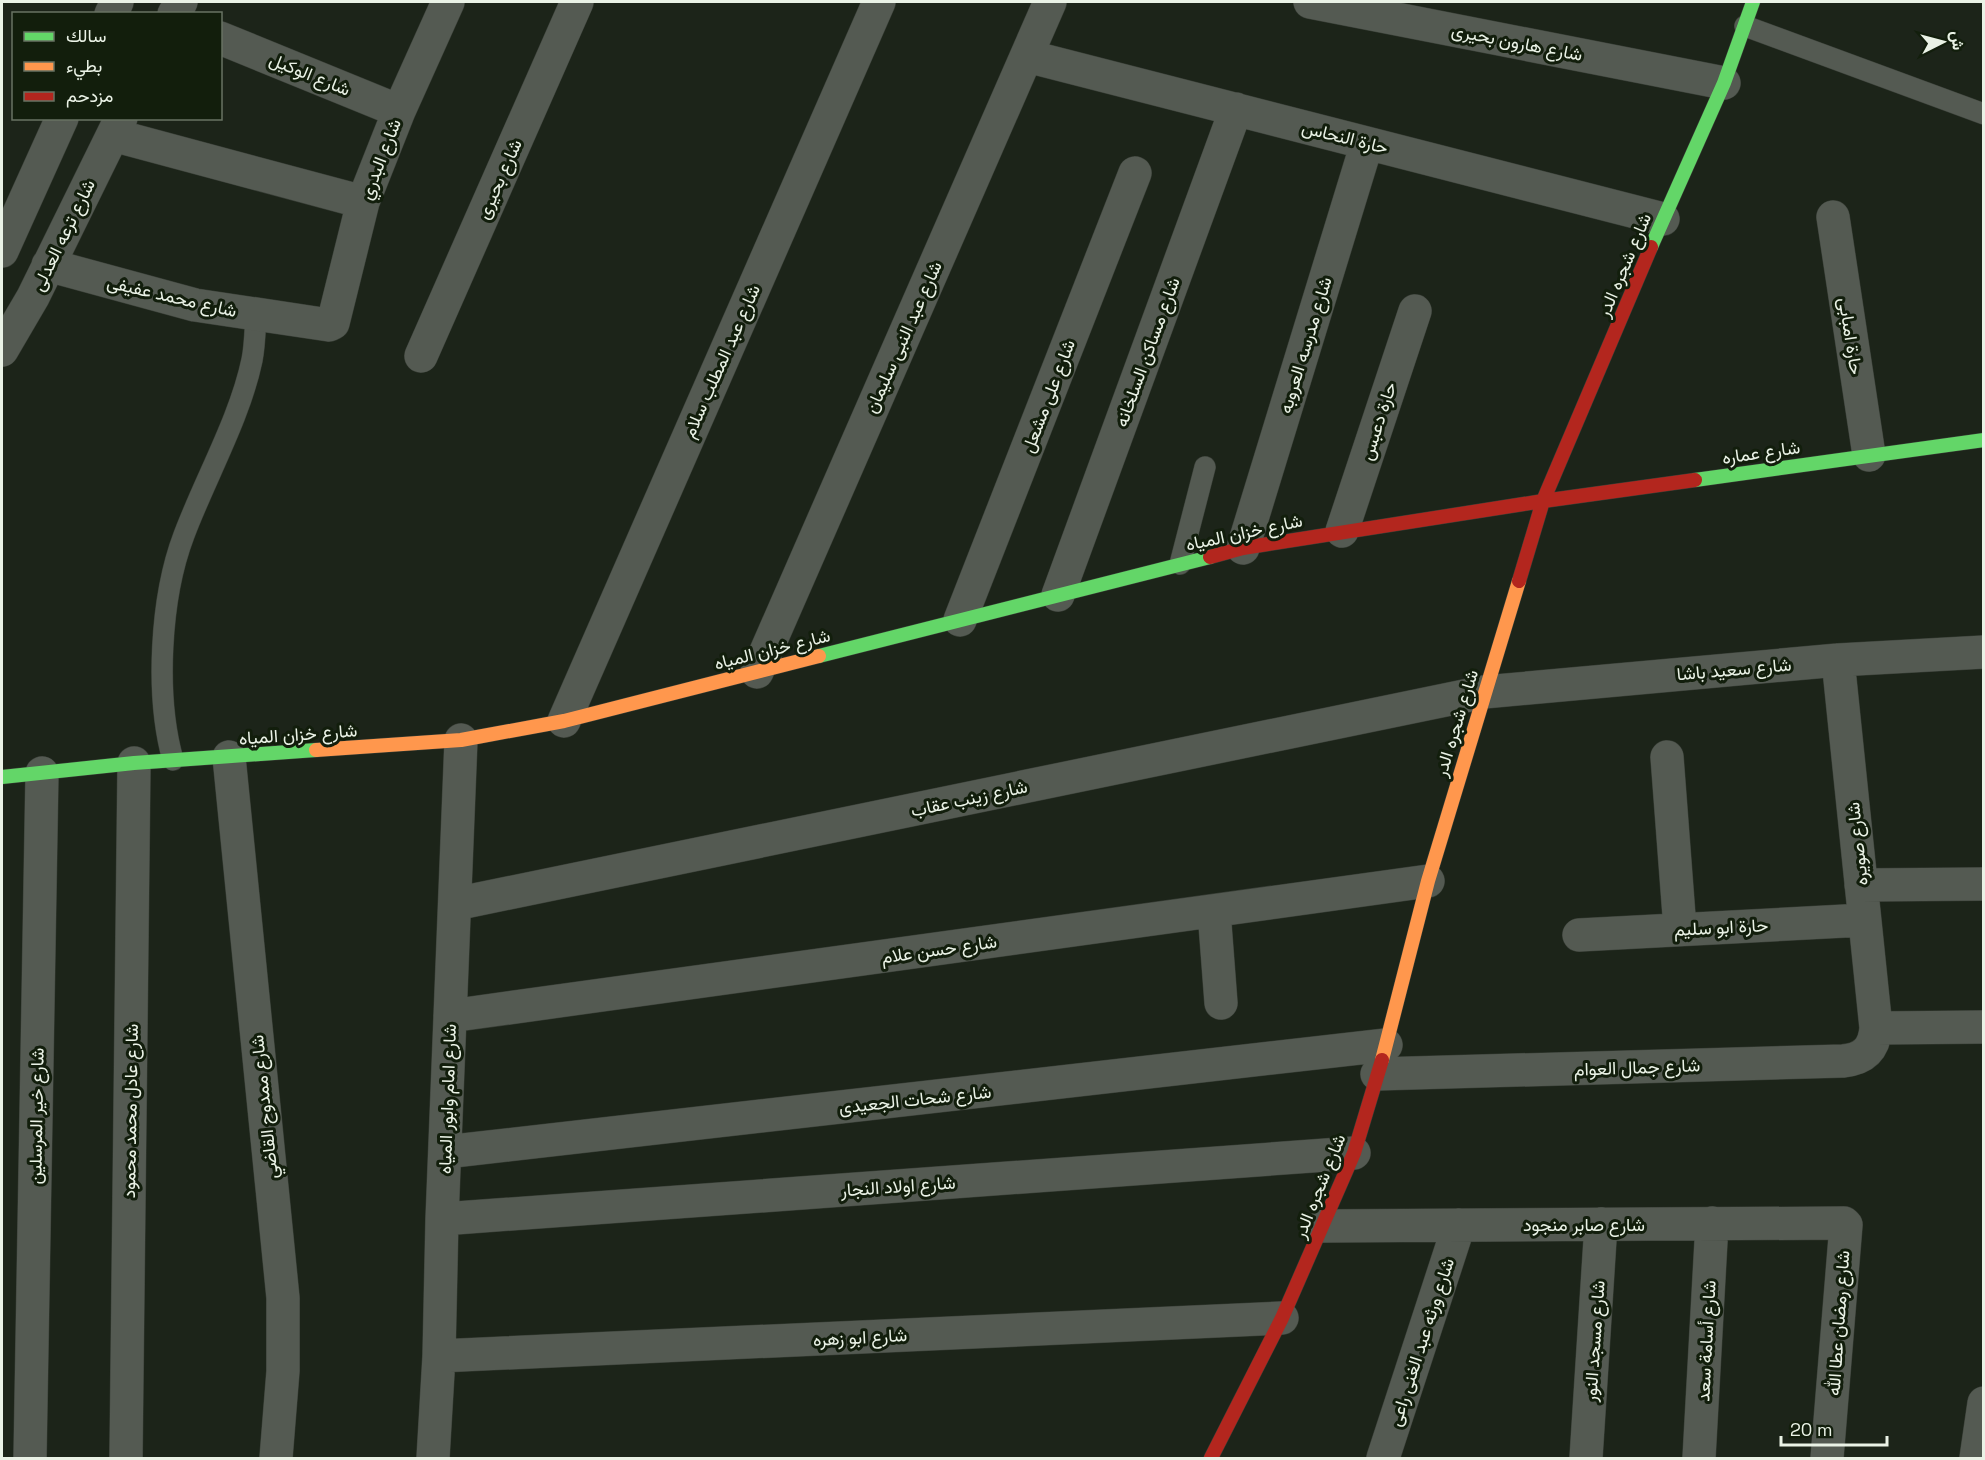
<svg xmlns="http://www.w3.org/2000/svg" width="1985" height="1460" viewBox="0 0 1985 1460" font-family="'Space Grotesk',Vazirmatn,sans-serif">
<rect width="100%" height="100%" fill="#1c2419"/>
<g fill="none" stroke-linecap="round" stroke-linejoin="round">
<g stroke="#383e36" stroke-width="22">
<path id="lane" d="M1745 26 1984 114
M1180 564 1205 467
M173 760C155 696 160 598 184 535 205 479 240 418 252 360 255 345 255 329 256 314"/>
</g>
<g stroke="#383e36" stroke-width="34">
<path id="street" d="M1310 2 1724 83
M111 14 117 2
M174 14 181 2
M220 38 399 111
M1027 56 1663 219
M113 135 363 202
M1833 217 1869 455
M2 251 62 118
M48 265 195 305 329 325 333 323 363 202 399 111 448 2
M2 350 33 297 121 118
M421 356 577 2
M1342 531 1415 311
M1243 548 1367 143
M1058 595 1236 109
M960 620 1135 173
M757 672 1050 2
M564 721 879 2
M229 757 283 1298V1371L276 1458
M1667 757 1680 929
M1861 885 1984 884
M455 904 1484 692 1838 660 1984 652
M1214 911 1221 1003
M1579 935 1864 920
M450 1016 1428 881
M1876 1028 1984 1027
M1377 1074 1843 1061C1864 1059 1874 1049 1876 1028L1838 660
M445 1152 1386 1045
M442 1219 1354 1153
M1323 1226 1844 1223 1846 1225 1827 1458
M439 1356 1282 1318
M30 1458 42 773
M126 1458 134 763
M433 1458 439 1356 442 1219 461 740
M1383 1458 1459 1225
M1586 1458 1601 1224
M1699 1458 1712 1223
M1976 1458 1984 1403"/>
</g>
<g stroke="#383e36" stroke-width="15">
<path id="fast" d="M1651 247 1724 83 1753 2
M1695 480 1984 440
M819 656 1210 557
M2 777 134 763 316 750"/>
</g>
<g stroke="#383e36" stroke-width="15">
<path id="slow" d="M316 750 461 740 564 721 819 656
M1382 1060 1428 881 1519 581"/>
</g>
<g stroke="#383e36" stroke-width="15">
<path id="jam" d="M1210 557 1243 548 1543 501 1695 480
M1519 581 1543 501 1651 247
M1211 1458 1282 1318 1354 1153 1382 1060"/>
</g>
<use href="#lane" stroke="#545a52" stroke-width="21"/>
<use href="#street" stroke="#545a52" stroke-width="33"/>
<use href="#fast" stroke="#63d668" stroke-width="14"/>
<use href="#slow" stroke="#ff974d" stroke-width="14"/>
<use href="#jam" stroke="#b3261e" stroke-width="14"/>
</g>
<g text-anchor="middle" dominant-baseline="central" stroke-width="6" stroke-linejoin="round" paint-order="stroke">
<g font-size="18" fill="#eaf2e6" stroke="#121e0c">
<text transform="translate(1517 42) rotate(11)">شارع هارون بحيرى</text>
<text transform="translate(310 74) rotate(22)">شارع الوكيل</text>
<text transform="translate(1345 137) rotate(14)">حارة النحاس</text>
<text transform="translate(380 159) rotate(-69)">شارع البدري</text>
<text transform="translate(499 179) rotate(-66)">شارع بحيرى</text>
<text transform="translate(63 235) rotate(-64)">شارع ترعه العدلى</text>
<text transform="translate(1624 265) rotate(-67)">شارع شجره الدر</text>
<text transform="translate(172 296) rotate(13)">شارع محمد عفيفى</text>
<text transform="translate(1851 336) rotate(81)">حارة امبابى</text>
<text transform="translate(903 337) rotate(-66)">شارع عبد النبى سليمان</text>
<text transform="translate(1305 345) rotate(-73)">شارع مدرسه العروبه</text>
<text transform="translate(1147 352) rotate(-70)">شارع مساكن السلخانه</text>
<text transform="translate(721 361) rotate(-66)">شارع عبد المطلب سلام</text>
<text transform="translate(1048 396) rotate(-69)">شارع على مشعل</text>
<text transform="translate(1378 421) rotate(-72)">حارة دعبس</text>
<text transform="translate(1761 452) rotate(-8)">شارع عماره</text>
<text transform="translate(1244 532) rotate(-12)">شارع خزان المياه</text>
<text transform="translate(772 649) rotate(-14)">شارع خزان المياه</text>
<text transform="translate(1734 669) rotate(-5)">شارع سعيد باشا</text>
<text transform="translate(1456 723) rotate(-73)">شارع شجره الدر</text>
<text transform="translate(298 734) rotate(-4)">شارع خزان المياه</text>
<text transform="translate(969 798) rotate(-12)">شارع زينب عقاب</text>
<text transform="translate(1857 844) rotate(-96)">شارع صويره</text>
<text transform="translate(1721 927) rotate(-3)">حارة ابو سليم</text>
<text transform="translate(939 949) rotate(-8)">شارع حسن علام</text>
<text transform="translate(1637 1067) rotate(-2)">شارع جمال العوام</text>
<text transform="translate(447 1099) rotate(-88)">شارع امام وابور المياه</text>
<text transform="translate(915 1099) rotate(-6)">شارع شحات الجعيدى</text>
<text transform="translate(264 1107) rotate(-96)">شارع ممدوح القاضي</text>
<text transform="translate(130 1111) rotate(-89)">شارع عادل محمد محمود</text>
<text transform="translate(36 1116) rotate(-89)">شارع خير المرسلين</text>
<text transform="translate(898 1186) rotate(-4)">شارع اولاد النجار</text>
<text transform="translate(1319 1186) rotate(-68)">شارع شجره الدر</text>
<text x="1584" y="1224">شارع صابر منجود</text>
<text transform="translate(1838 1323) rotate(-86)">شارع رمضان عطا الله</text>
<text transform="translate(860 1337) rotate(-3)">شارع ابو زهره</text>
<text transform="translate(1594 1341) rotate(-86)">شارع مسجد النور</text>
<text transform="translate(1706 1341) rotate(-87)">شارع أسامة سعد</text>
<text transform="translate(1421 1342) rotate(-72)">شارع ورثه عبد الغنى راعى</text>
</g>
</g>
<rect width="1985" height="1460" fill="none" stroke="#eaf2e6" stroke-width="6"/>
<rect x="12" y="12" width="210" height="108" fill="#121e0c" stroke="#687363" stroke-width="1.5"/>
<rect x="24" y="32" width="30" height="9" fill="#63d668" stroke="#687363" stroke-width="1.5"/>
<text x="66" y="42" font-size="18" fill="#eaf2e6">سالك</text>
<rect x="24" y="62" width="30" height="9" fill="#ff974d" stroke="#687363" stroke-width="1.5"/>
<text x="66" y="72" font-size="18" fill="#eaf2e6">بطيء</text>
<rect x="24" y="92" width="30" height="9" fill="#b3261e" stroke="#687363" stroke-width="1.5"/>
<text x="66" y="102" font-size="18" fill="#eaf2e6">مزدحم</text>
<g transform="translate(1943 42) rotate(84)" stroke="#121e0c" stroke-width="4.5" paint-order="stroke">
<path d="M0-4.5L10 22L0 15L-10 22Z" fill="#eaf2e6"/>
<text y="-9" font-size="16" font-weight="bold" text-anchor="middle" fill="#eaf2e6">ش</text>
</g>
<path d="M1781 1436v9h106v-9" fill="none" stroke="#eaf2e6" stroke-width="3"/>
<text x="1790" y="1436" font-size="18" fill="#eaf2e6" stroke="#121e0c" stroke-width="4.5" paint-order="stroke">20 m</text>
</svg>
